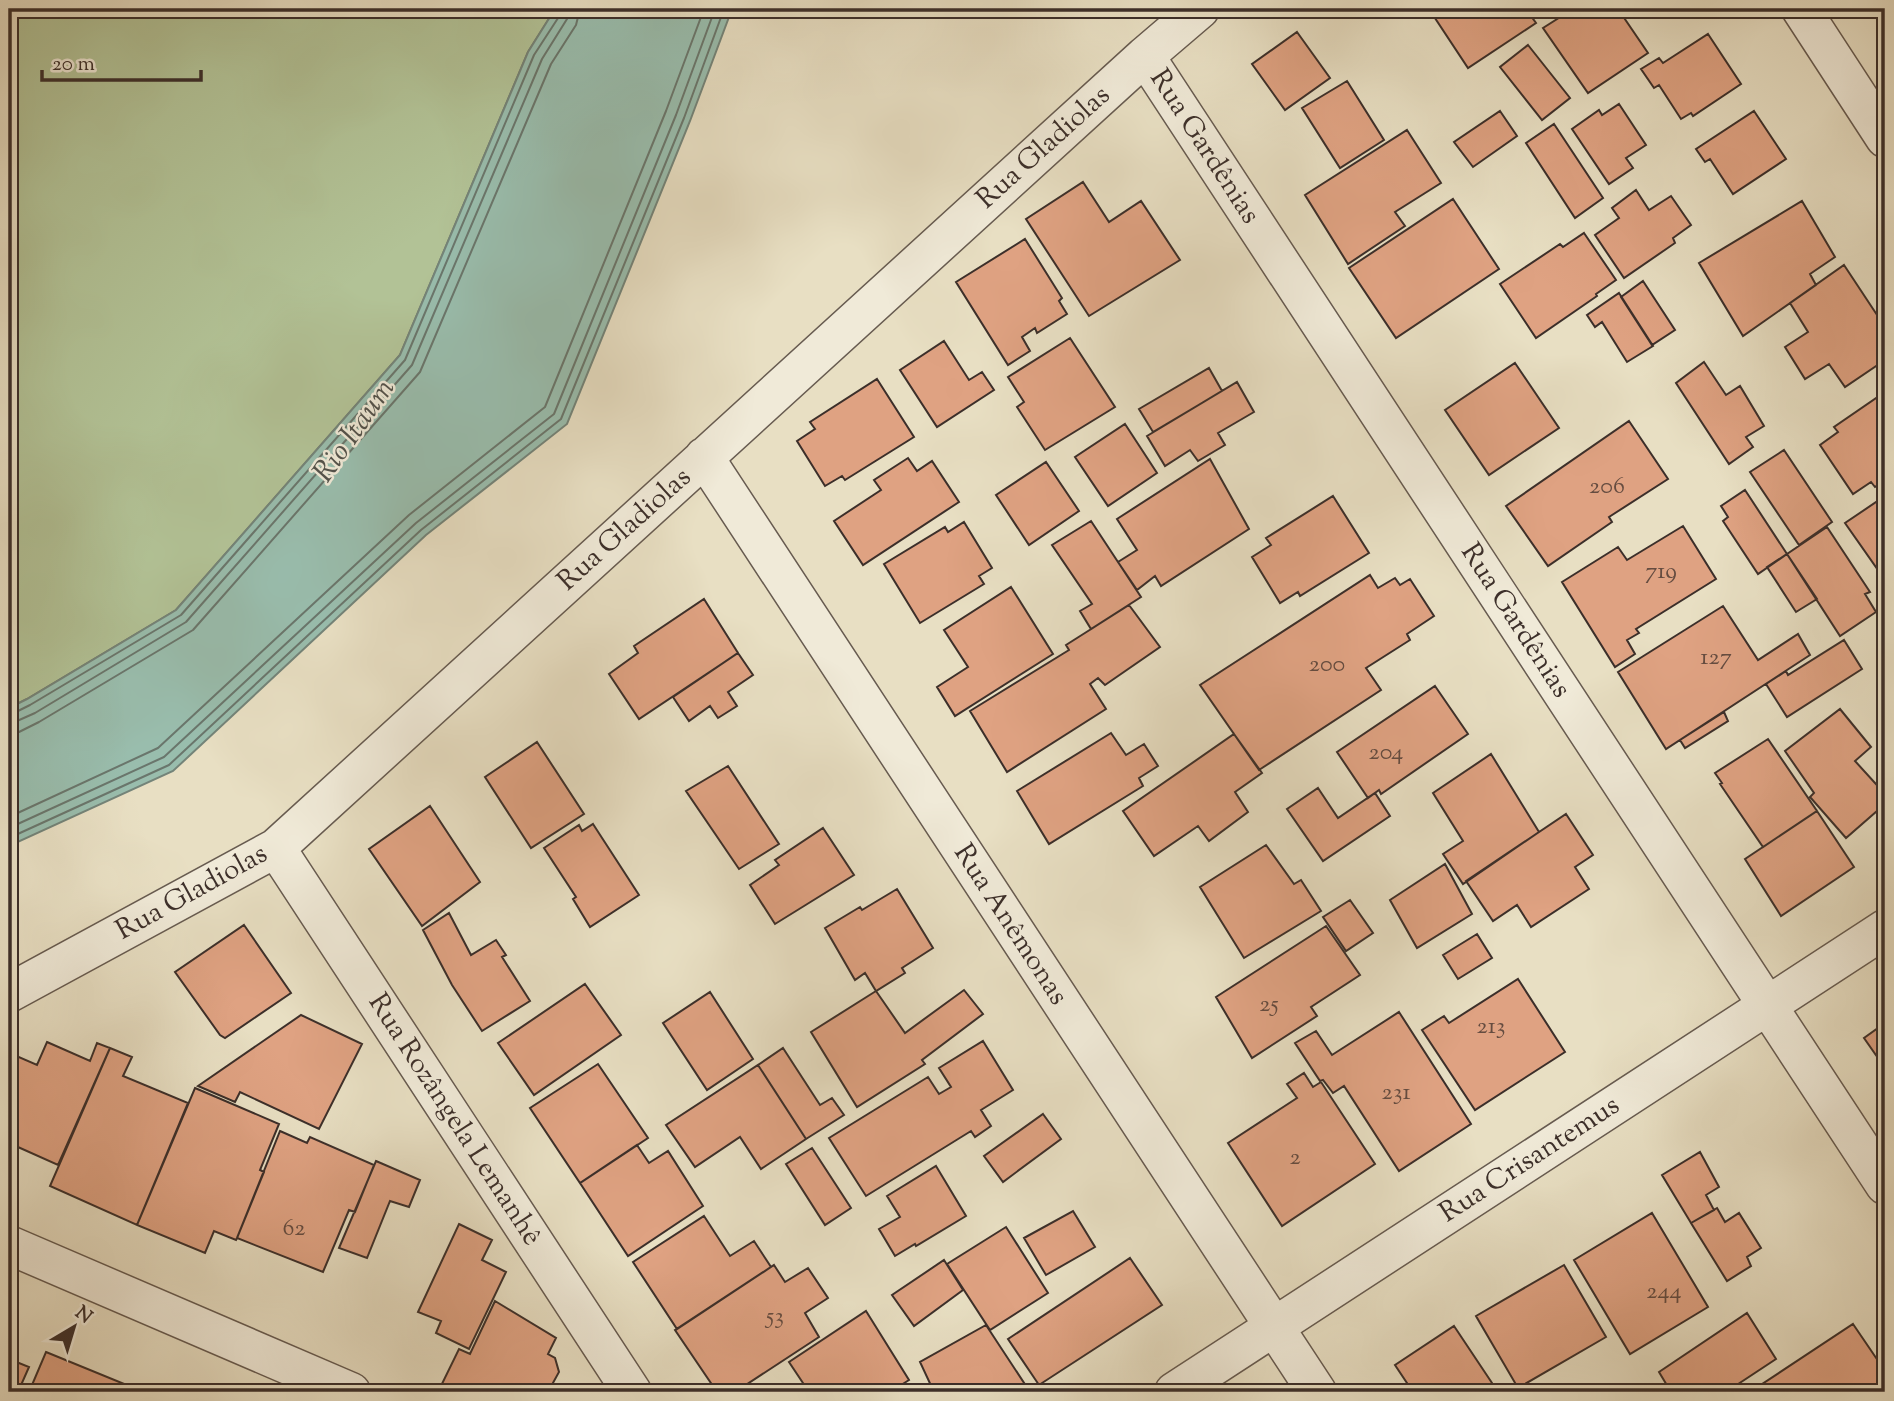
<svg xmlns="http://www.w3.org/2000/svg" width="1894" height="1401" viewBox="0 0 1894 1401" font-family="'Sorts Mill Goudy',serif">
<rect width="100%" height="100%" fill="#e8dfc3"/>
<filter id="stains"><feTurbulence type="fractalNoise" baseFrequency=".00286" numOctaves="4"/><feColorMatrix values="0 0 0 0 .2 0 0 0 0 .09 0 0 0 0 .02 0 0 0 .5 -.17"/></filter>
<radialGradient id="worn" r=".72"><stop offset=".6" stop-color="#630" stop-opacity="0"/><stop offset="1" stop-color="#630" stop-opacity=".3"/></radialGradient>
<path fill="#b2c296" stroke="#777860" stroke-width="2" d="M9 9H555L528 52 400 355 176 610 27 699 9 708Z"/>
<path fill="#99bdad" stroke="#748479" stroke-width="2" d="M555 9H732L690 121 567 424 426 535 173 771 9 846V708L27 699 176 610 400 355 528 52Z"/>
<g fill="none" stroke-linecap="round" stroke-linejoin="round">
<path stroke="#6a766c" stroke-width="2" d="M9 713H14L30 705 181 615 405 360 534 55 560 15 561 9
M9 722 17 721 35 713 186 622 412 365 542 59 567 19 569 9
M9 733 19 732 39 722 193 630 420 372 551 64 576 25 580 9
M9 817 158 748 409 515 545 407 666 111 704 9
M9 828 164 757 416 523 554 414 676 115 715 9
M9 838 169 765 421 530 561 419 684 118 724 9"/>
</g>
<path fill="#dfa282" stroke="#3c2f2a" stroke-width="2" d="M1429 9H1526L1536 23 1468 68Z
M1573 9H1618L1648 53 1588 93 1543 28Z
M1297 32 1330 78 1285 110 1252 64Z
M1708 34 1741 84 1693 116 1691 113 1681 119 1659 85 1654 88 1641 69 1659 58 1663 63Z
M1528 45 1570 98 1542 120 1500 67Z
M1347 81 1384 140 1340 168 1302 108Z
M1619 104 1646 145 1626 158 1633 168 1609 184 1572 129 1599 110 1602 115Z
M1500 111 1517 136 1473 167 1454 142Z
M1754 111 1786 159 1733 194 1710 159 1705 162 1696 149Z
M1554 124 1603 198 1575 218 1526 143Z
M1407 130 1441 183 1395 212 1405 226 1348 264 1305 195Z
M1083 182 1109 222 1141 201 1180 260 1089 316 1026 219Z
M1636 190 1649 210 1671 196 1691 225 1673 238 1675 243 1624 278 1595 235 1619 218 1612 208Z
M1453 199 1499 269 1396 338 1349 268Z
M1802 201 1835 257 1810 274 1816 285 1743 336 1699 263Z
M1584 233 1616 280 1596 294 1597 296 1536 338 1500 284 1560 244 1563 247Z
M1025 239 1062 298 1059 301 1067 314 1037 333 1035 328 1022 337 1030 351 1008 365 956 282Z
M1844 265 1885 327V360L1845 387 1829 364 1805 379 1785 347 1808 332 1790 303Z
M1643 281 1675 330 1652 345 1621 297Z
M1619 293 1653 346 1627 362 1602 322 1595 327 1587 315Z
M1070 338 1115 407 1045 450 1017 407 1024 402 1008 377Z
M944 341 969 380 982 372 994 390 937 427 900 370Z
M1704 362 1726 395 1740 386 1764 426 1746 437 1753 447 1729 464 1676 383Z
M1515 363 1559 428 1489 475 1445 410Z
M1209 368 1222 391 1153 432 1139 409Z
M877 379 914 437 845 480 842 476 825 486 797 441 815 429 810 422Z
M1237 382 1254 412 1218 433 1225 445 1198 461 1190 450 1165 466 1147 436Z
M1885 392V480L1875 487 1871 482 1853 494 1820 445 1838 432 1834 427Z
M1629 421 1668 479 1609 517 1612 522 1548 566 1506 506Z
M1125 424 1157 473 1108 506 1075 457Z
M1784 450 1832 522 1799 545 1750 472Z
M908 458 917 471 932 461 959 502 863 565 834 521 881 490 874 480Z
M1210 459 1249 529 1161 586 1155 576 1137 590 1118 562 1137 550 1117 519Z
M1046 462 1079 511 1029 545 996 495Z
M1745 490 1787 554 1758 574 1723 521 1728 517 1721 506Z
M1333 496 1369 553 1300 596 1298 592 1280 603 1252 557 1271 545 1266 538Z
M1885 496V565L1878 570 1845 523Z
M1091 521 1141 597 1091 629 1080 611 1092 604 1052 545Z
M964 522 992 568 979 576 984 584 920 623 884 564 945 527 948 532Z
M1683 526 1716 579 1636 629 1639 633 1627 640 1635 654 1615 667 1562 582 1618 547 1627 560Z
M1827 527 1870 592 1865 594 1876 612 1840 636 1787 554Z
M1787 554 1817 599 1796 612 1767 567Z
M1370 575 1378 588 1395 578 1400 585 1410 579 1434 616 1407 634 1410 640 1366 668 1381 690 1259 770 1200 685Z
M1011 587 1053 654 955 716 937 687 968 667 944 630Z
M704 599 738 653 639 719 609 674 638 653 634 646Z
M1129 605 1160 647 1105 685 1098 678 1090 684 1106 709 1007 772 970 711 1069 650 1066 645Z
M1723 606 1758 660 1798 634 1810 655 1666 749 1618 672Z
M1844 640 1862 669 1787 717 1766 684 1786 671 1788 675Z
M738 653 753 675 728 692 737 706 718 718 710 706 689 721 673 697Z
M1435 686 1468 734 1381 794 1379 790 1368 798 1337 752Z
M1840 709 1871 747 1855 761 1885 794V804L1846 838 1810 797 1814 793 1785 751Z
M1724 712 1728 721 1685 748 1680 740Z
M1111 733 1126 755 1144 744 1158 766 1139 778 1143 786 1049 844 1017 791Z
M1234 734 1262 773 1235 792 1248 812 1209 841 1198 826 1154 856 1123 811Z
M1768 739 1817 811 1763 847 1720 784 1722 783 1715 773Z
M537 742 584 814 531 848 485 777Z
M1491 754 1539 832 1463 884 1443 854 1463 841 1433 793Z
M728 766 779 844 739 869 686 791Z
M1318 788 1338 818 1375 793 1390 816 1323 861 1287 809Z
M430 806 480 882 422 926 369 849Z
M1817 811 1854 867 1781 916 1745 859Z
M1566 814 1593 855 1575 867 1589 889 1531 927 1517 905 1493 921 1466 881Z
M593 824 639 895 590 927 573 899 576 897 544 848 579 825 582 831Z
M823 828 854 875 775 924 750 885 779 865 775 860Z
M1266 845 1294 884 1301 880 1321 911 1244 958 1200 887Z
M1445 864 1472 914 1417 948 1390 900Z
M897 889 933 948 902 968 905 973 876 991 865 973 855 980 825 928 860 907 862 910Z
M1350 900 1373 933 1346 951 1323 917Z
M449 913 471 955 496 940 506 955 502 957 530 1001 482 1031 452 985 423 930Z
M244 925 291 993 225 1038 220 1035 175 972Z
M1326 926 1360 975 1311 1007 1317 1016 1252 1058 1216 997Z
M1477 934 1492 958 1458 979 1443 955Z
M1518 979 1565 1052 1475 1110 1422 1030 1444 1016 1449 1023Z
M585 984 621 1035 534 1095 498 1043Z
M964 990 983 1014 922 1060 925 1064 857 1107 811 1032 876 991 905 1033Z
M710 992 753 1059 707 1090 663 1023Z
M1399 1012 1471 1124 1399 1171 1344 1086 1333 1093 1323 1080 1320 1081 1295 1043 1316 1031 1332 1055Z
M301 1015 362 1044 319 1129 240 1092 235 1102 198 1086Z
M1885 1023V1068L1864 1038Z
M983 1041 1013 1090 981 1110 991 1126 975 1137 971 1131 866 1196 829 1138 928 1077 939 1094 951 1087 939 1068Z
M47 1042 90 1061 97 1043 110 1048 58 1165 9 1143V1061L12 1054 37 1065Z
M110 1048 132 1057 123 1076 188 1103 137 1225 50 1186Z
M783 1048 820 1105 832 1098 844 1115 806 1139 758 1065Z
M598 1064 648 1138 580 1183 530 1108Z
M758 1065 806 1139 761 1169 740 1137 695 1167 666 1125Z
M1304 1073 1313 1087 1321 1082 1375 1164 1282 1226 1228 1143 1297 1098 1287 1084Z
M195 1088 279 1124 260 1170 264 1172 237 1238 236 1240 214 1231 205 1253 137 1225Z
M1043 1114 1061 1139 1003 1182 984 1156Z
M280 1131 307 1143 310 1137 374 1165 355 1212 349 1210 323 1272 237 1238Z
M637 1145 649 1163 668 1151 703 1206 628 1256 580 1183Z
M812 1148 851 1208 825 1225 786 1164Z
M1700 1152 1719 1187 1706 1195 1714 1210 1691 1223 1662 1175Z
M376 1161 420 1180 409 1207 390 1201 367 1258 339 1248Z
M936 1166 966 1216 916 1246 915 1244 895 1256 879 1229 900 1217 887 1196Z
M1717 1208 1725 1222 1739 1213 1761 1248 1747 1257 1751 1266 1727 1281 1691 1223Z
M1073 1211 1095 1247 1046 1275 1024 1238Z
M1652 1213 1708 1307 1630 1354 1574 1260Z
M704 1216 730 1256 754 1241 771 1267 677 1329 633 1262Z
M459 1224 492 1240 482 1260 506 1272 469 1349 436 1333 441 1321 418 1312Z
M1006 1227 1048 1293 990 1330 947 1264Z
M1130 1258 1162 1305 1039 1385 1008 1339Z
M944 1260 963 1290 914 1326 892 1295Z
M774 1265 785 1282 808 1268 828 1298 805 1313 819 1337 735 1392H717L675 1330Z
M1564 1265 1606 1337 1518 1388 1476 1316Z
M495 1301 556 1338 548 1354 555 1358 559 1372 548 1392H438L459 1349 470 1354Z
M866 1311 909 1380 890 1392H809L789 1362Z
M1747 1313 1776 1359 1726 1392H1671L1659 1372Z
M1853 1324 1885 1371V1392H1750Z
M986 1325 1030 1392H934L920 1362Z
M1454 1326 1498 1392H1413L1395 1365Z
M46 1352 139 1390 138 1392H29Z
M9 1359 29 1367 18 1392H9Z"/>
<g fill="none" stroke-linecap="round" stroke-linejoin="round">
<g stroke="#675b50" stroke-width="41">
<path id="minor" d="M1801 9 1885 138
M1145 56 1885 1185
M704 457 1317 1392
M276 848 632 1392
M9 993 276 848 1145 56 1200 9
M9 1245 351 1392
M1174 1392 1885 929"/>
</g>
<use href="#minor" stroke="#f0ead8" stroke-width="38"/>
</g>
<g text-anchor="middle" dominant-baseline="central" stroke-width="5" stroke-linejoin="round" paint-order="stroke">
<g font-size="24" fill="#654c40">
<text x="1607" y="487">206</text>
<text x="1661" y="572">719</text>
<text x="1716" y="658">127</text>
<text x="1327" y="665">200</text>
<text x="1386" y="753">204</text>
<text x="1269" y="1005">25</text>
<text x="1491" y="1027">213</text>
<text x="1396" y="1093">231</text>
<text x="1295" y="1158">2</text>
<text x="294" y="1229">62</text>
<text x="1664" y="1292">244</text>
<text x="775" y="1317">53</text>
</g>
<g font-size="28" fill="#3c2f2a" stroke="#f0ead8">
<text transform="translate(1204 147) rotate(57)">Rua Gardênias</text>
<text transform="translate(1044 148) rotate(-42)">Rua Gladiolas</text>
<text transform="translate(625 530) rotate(-42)">Rua Gladiolas</text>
<text transform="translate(1515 621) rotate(57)">Rua Gardênias</text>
<text transform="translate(192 893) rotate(-29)">Rua Gladiolas</text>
<text transform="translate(1010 925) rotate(57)">Rua Anêmonas</text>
<text transform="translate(454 1120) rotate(57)">Rua Rozângela Lemanhê</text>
<text transform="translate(1530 1160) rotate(-33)">Rua Crisantemus</text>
</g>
<g font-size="30" font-style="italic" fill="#53524b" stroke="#f0ead8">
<text transform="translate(355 431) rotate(-55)">Rio Itaum</text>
</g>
</g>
<rect width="1894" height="1401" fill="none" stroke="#e8dfc3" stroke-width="35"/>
<rect x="10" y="10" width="1873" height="1380" fill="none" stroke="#3c2f2a" stroke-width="3.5"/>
<rect x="18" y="18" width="1859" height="1366" fill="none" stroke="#3c2f2a" stroke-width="2"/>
<g transform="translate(74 1327) rotate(38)" stroke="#f0ead8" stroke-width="5" paint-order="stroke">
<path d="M0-5L12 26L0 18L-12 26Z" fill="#3c2f2a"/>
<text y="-10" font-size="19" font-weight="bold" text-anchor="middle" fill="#3c2f2a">N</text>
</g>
<path d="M42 70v10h159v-10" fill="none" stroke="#3c2f2a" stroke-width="3.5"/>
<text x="52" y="70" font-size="21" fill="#3c2f2a" stroke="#f0ead8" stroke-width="5" paint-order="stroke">20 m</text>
<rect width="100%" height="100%" filter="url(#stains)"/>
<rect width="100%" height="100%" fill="url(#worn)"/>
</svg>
